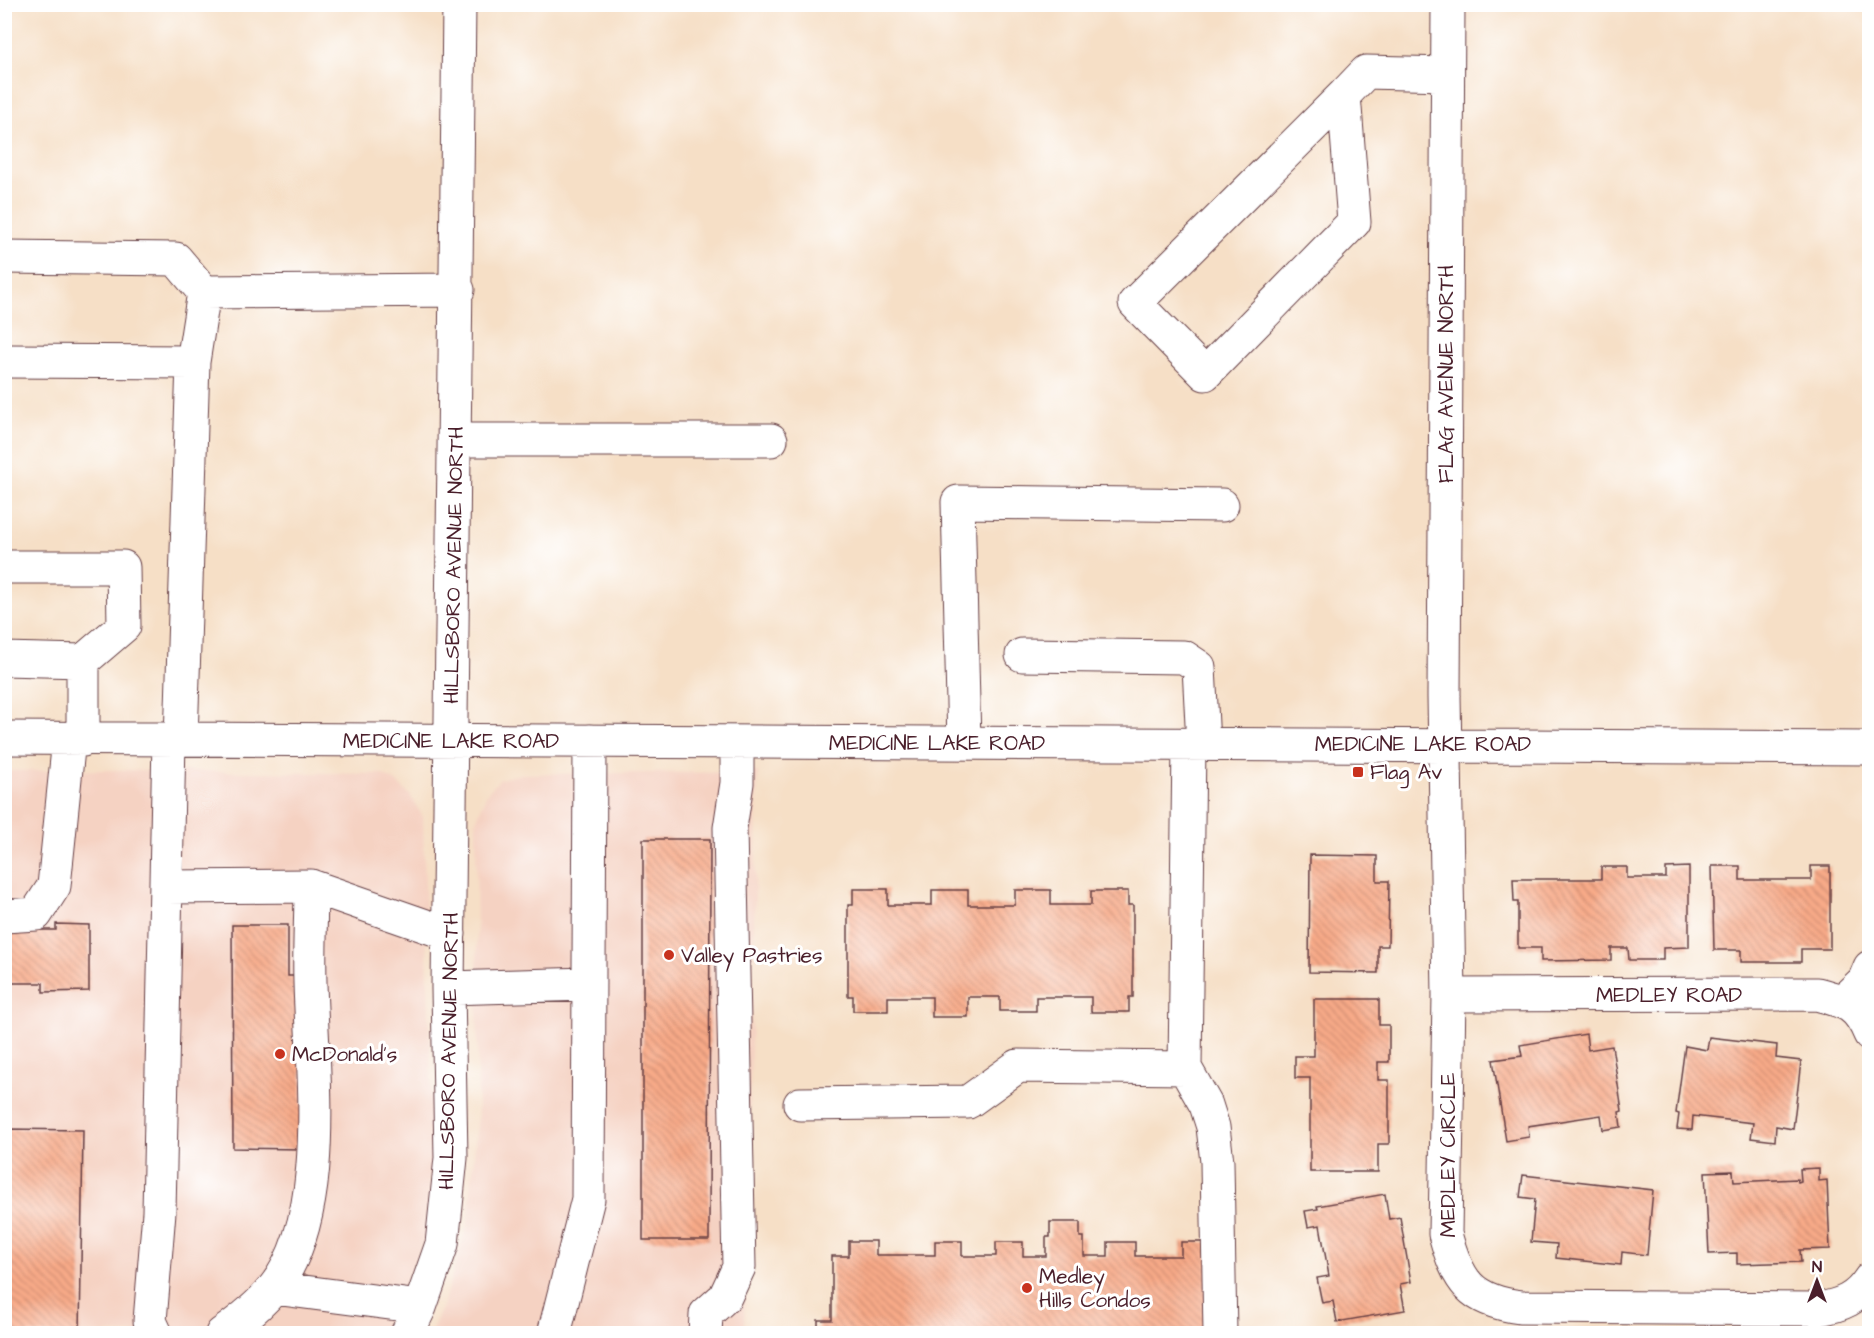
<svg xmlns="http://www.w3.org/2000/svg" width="1874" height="1338" viewBox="0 0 1874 1338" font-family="'Architects Daughter',sans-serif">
<defs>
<pattern id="building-back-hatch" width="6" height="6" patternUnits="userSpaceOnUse" patternTransform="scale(1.5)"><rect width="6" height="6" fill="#f8aa88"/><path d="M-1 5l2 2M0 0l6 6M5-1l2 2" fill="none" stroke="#cb8a6f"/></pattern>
</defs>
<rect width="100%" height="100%" fill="#fff"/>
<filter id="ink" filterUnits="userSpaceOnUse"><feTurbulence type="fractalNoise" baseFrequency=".0167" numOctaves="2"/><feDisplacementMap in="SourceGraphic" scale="12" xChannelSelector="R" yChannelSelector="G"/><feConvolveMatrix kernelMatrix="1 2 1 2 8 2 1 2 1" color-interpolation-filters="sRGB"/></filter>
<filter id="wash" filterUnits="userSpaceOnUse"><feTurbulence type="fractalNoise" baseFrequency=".008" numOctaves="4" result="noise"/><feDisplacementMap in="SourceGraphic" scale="24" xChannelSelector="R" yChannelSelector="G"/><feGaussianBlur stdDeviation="1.35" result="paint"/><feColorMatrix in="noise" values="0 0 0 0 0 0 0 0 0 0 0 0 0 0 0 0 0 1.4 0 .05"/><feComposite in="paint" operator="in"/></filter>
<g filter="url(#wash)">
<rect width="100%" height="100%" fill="#f6dfc6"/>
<path fill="#f5d2c2" d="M115 770 382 774 395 781 410 795 423 817 433 1148 426 1235 384 1333H5L4 771Z
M758 772 744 1333 430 1334 442 1308 468 1223 478 1112 476 821 487 793 500 779 522 774Z"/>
<g id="blocks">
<path fill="url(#building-back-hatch)" d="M643 839H710L709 1240H643Z
M1310 855 1377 856V881H1389L1388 946H1378V973L1309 972Z
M1712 866H1740V880H1811V866H1830V949H1801V962H1741V950H1714Z
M1601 867H1627V878H1666V868L1689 867V947L1663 948V960H1629L1628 948H1611V960L1541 961V948H1518V902H1514L1513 879H1601Z
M853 889H888V905H932V890H968V905H1015V890H1051V905H1091V891H1128V905H1133V997H1129V1012H1091V997H1036V1011H1000V997H968V1017H932V997H888V1011H853V996H848V905H853Z
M56 924 89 925V991L43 992V983H4V930H56Z
M232 925H288V976H302V1149L233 1148Z
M1314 999H1379V1025H1389V1062H1378V1080H1389V1144H1378V1172H1310V1078H1295V1056H1314Z
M1586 1034 1588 1050 1612 1046 1622 1111 1619 1112 1621 1127 1603 1130 1601 1115 1528 1126 1529 1137 1506 1141 1493 1060 1522 1056 1520 1045Z
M1709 1037 1777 1045 1776 1058 1801 1061 1793 1129 1776 1126 1775 1141 1751 1138 1753 1123 1693 1116 1692 1130 1677 1129 1679 1114 1676 1113 1685 1046 1707 1050Z
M4 1129 83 1130 80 1334H4Z
M1819 1168V1181L1827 1180 1830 1249 1800 1250 1801 1262 1770 1263 1737 1264V1253L1709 1254 1705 1172 1733 1171 1734 1182 1797 1179 1798 1182 1801 1181 1800 1169Z
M1523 1175 1653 1190 1647 1255 1622 1252 1621 1265 1556 1258 1557 1244 1531 1242 1535 1199 1520 1197Z
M1385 1194 1389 1219 1400 1217 1411 1282 1400 1284 1405 1310 1337 1322 1333 1301 1322 1303 1317 1278 1329 1276 1320 1225 1308 1227 1305 1211 1318 1209 1317 1206Z
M1050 1222H1080V1237H1084V1256H1108V1242H1135V1256H1181V1242H1208L1223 1334H818V1320H832V1256H849V1241H876V1255H935V1241H962V1256H996V1242H1023V1256H1046V1237H1050Z"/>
</g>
</g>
<g filter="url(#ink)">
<use href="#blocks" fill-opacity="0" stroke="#643c42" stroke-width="1.5"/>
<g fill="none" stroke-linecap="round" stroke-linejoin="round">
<g stroke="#643c42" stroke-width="35">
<path id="minor" d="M1448 4 1444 696 1449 995 1445 1234C1458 1281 1470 1301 1521 1307L1819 1309C1842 1305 1857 1299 1870 1279
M1344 95 1354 222 1205 374 1135 303 1344 95 1366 72 1447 74
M4 257 176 259 204 292
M4 361 193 362
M455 440H771
M4 567H123L124 626 83 661V740
M1022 655 1184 657 1199 667 1203 744
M4 659 83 661
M4 738 1870 748
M181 740 193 362 204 292 458 290
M964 743 958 502 1222 505
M166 887 311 886 449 934
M4 916 36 914 54 886 69 739
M448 988 589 984
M1449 995 1817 994C1847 1002 1858 1005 1870 1034
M1843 1001 1864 981 1870 967
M1185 1068 1206 1105 1213 1127 1217 1162 1220 1334
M800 1104 968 1102 1018 1066 1185 1068 1189 744
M274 1288 420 1307
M156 1334 150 1321 159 1212 169 740
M222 1334C240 1321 259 1306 273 1289 332 1216 312 1069 310 982 309 950 311 918 311 886
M407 1334 420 1307 442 1244 451 1158 448 988 459 4
M554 1334 588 1199 590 741
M705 1334 706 1314 725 1297 739 1267 730 828 737 783V742"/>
</g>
<use href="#minor" stroke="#fff" stroke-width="33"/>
</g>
</g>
<g fill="#c8321e" stroke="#fff" stroke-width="2">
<rect x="1352" y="766" width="12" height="12" rx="3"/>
<circle cx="669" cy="955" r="6"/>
<circle cx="280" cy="1054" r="6"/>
<circle cx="1027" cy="1288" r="6"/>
</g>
<g text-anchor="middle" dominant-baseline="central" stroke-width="6" stroke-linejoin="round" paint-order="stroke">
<g font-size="21" fill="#4a1f2b" stroke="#fff">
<text transform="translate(1446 374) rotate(-90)">FLAG AVENUE NORTH</text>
<text transform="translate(454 565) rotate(-89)">HILLSBORO AVENUE NORTH</text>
<text x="451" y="741">MEDICINE LAKE ROAD</text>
<text x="937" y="743">MEDICINE LAKE ROAD</text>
<text x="1423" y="744">MEDICINE LAKE ROAD</text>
<text x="1669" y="995">MEDLEY ROAD</text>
<text transform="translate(449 1051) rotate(-89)">HILLSBORO AVENUE NORTH</text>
<text transform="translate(1448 1155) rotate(-90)">MEDLEY CIRCLE</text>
</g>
<g font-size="21" fill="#4a1f2b" stroke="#fff" text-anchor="start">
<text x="1370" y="772">Flag Av</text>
<text x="681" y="955">Valley Pastries</text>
<text x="292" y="1054">McDonald's</text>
<text x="1039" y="1276">Medley<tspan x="1039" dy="24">Hills Condos</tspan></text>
</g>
</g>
<rect width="1874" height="1338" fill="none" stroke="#fff" stroke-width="24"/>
<g transform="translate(1817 1281)" stroke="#ffffff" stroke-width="4.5" paint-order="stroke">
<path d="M0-4.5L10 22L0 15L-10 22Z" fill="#4a1f2b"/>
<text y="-9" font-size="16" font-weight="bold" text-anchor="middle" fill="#4a1f2b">N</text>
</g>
</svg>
